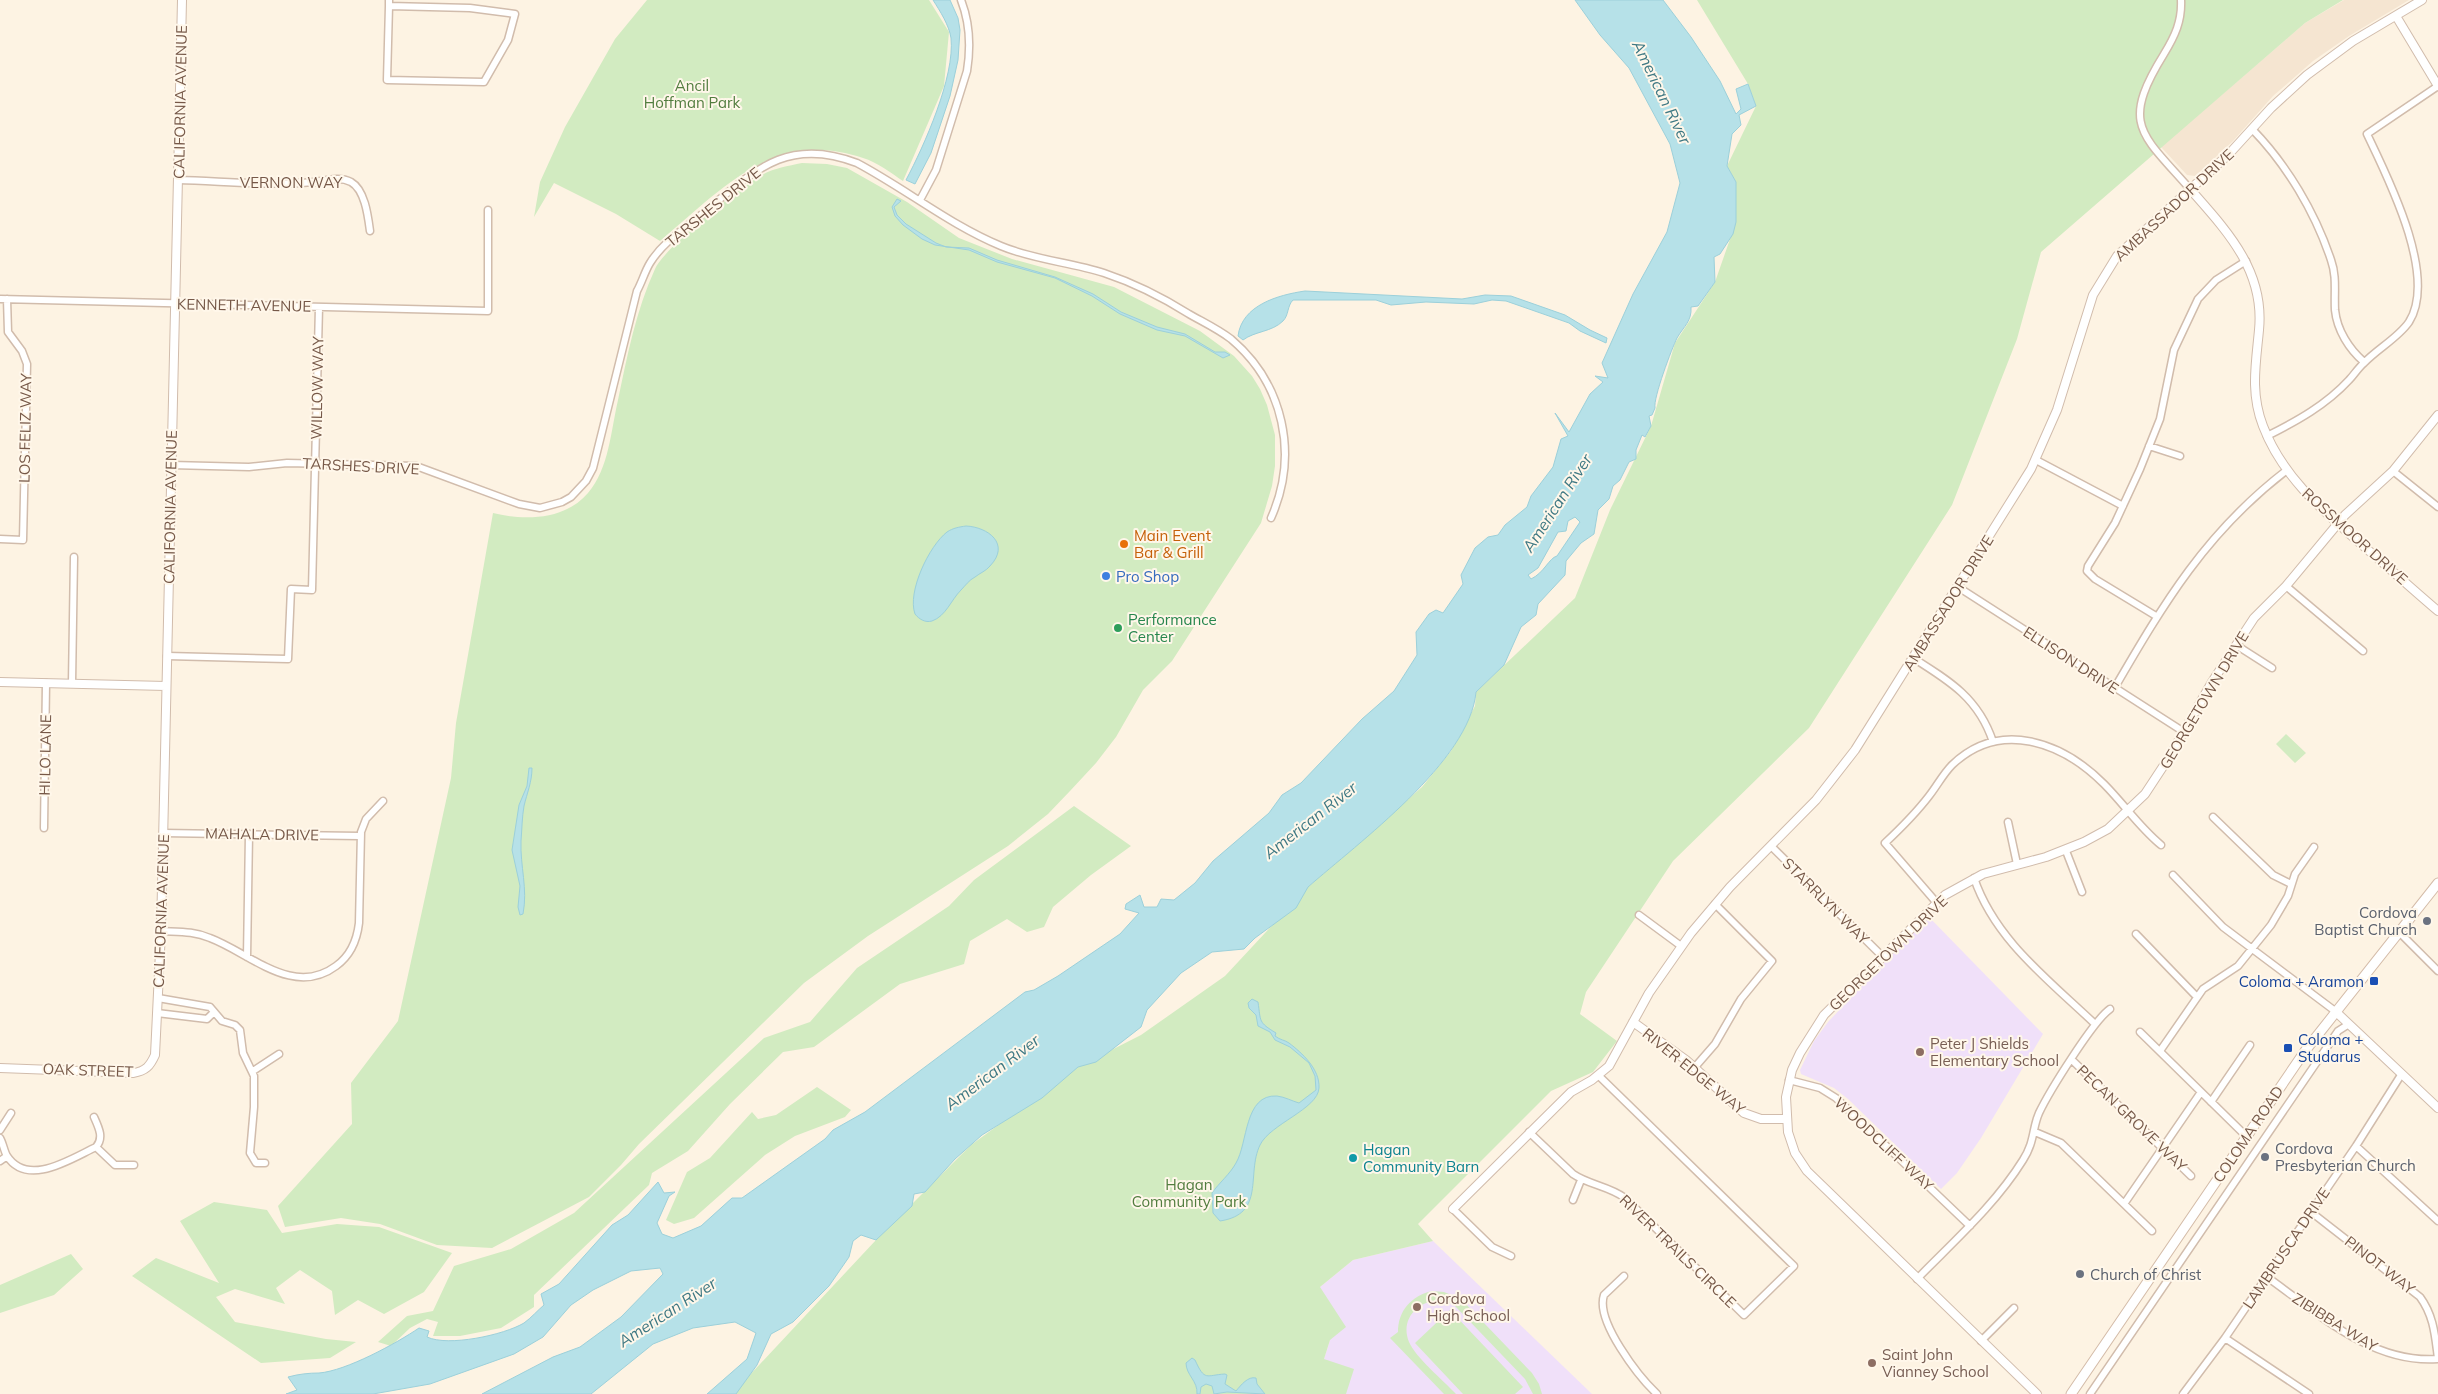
<svg xmlns="http://www.w3.org/2000/svg" width="2438" height="1394" viewBox="0 0 2438 1394" font-family="Mulish,sans-serif">
<rect width="100%" height="100%" fill="#fdf3e3"/>
<path fill="#f5e5d1" d="M2344 0H2409L2349 36 2313 61 2273 96 2233 141 2204 168 2195 176 2187 175 2161 147 2305 23Z"/>
<path fill="#f0e0f9" d="M1928 916 2043 1034 1981 1138 1957 1173 1941 1189 1848 1099 1834 1088 1801 1074 1800 1070 1814 1041 1828 1022Z
M1433 1241 1592 1394H1313L1330 1340 1320 1287 1353 1260Z"/>
<path fill="#d2ebc1" d="M647 0H929L949 32 944 86 903 181C891 173 877 162 863 158 774 128 722 189 660 241L616 214 554 183 534 217 540 182 565 127 615 39Z
M1697 0H2343L2305 23 2041 252 2017 339 1952 505 1809 728 1673 861 1586 992 1580 1014 1617 1041 1593 1072 1551 1091 1418 1224 1433 1241 1353 1260 1320 1287 1346 1327 1330 1340 1324 1359 1354 1369 1346 1394H732L876 1240 971 1145 1078 1067 1141 1035 1225 976 1308 887 1422 787 1451 751 1475 706 1476 692 1575 598 1610 510 1651 426 1675 343 1715 282 1736 222V182L1727 166 1756 106 1748 84Z
M802 163 827 164 847 168 907 202 959 238 1012 259 1114 287 1200 331 1234 356 1252 376 1260 389 1267 405 1275 435V466L1272 486 1261 523 1172 661 1143 690 1116 737 1096 763 1070 791 1048 814 1008 846 868 936 804 983 639 1144 621 1165 589 1197 492 1248 437 1245 380 1224 341 1218 285 1227 278 1206 352 1124 351 1083 398 1021 451 778 456 723 493 513C525 521 565 520 588 493 609 469 611 430 618 400 627 357 636 310 655 269 664 248 740 187 762 175 774 168 788 166 802 163Z
M2286 734 2306 753 2295 763 2276 744Z
M1074 806 1131 846 1091 875 1053 907 1044 927 1027 932 1007 919 970 941 964 964 900 984 814 1047 783 1052 730 1104 688 1151 652 1173 649 1185 534 1295V1307L501 1328 460 1336H433L438 1322 427 1319 410 1328 391 1346 378 1342 407 1316 433 1311 454 1266 511 1249 574 1213 764 1038 810 1022 857 968 949 906 974 880Z
M817 1087 851 1110 845 1117 795 1136 765 1155 694 1218 674 1224 666 1220 687 1172 710 1158 752 1112 758 1119 776 1115Z
M214 1202 267 1210 282 1233 337 1224 379 1227 452 1253 424 1292 384 1314 358 1300 335 1315 332 1291 300 1270 276 1288 285 1304 235 1289 216 1297 235 1322 326 1339 356 1342 330 1358 261 1363 132 1276 156 1258 219 1283 180 1221Z
M71 1254 83 1269 54 1295 0 1313V1285Z
M1432 1291 1444 1292 1461 1299 1532 1373 1539 1384 1542 1394H1533L1525 1379 1455 1306C1431 1290 1397 1313 1409 1342 1416 1358 1443 1380 1456 1394H1444L1390 1338 1398 1332C1398 1311 1411 1296 1432 1291Z
M1450 1310 1523 1387 1515 1394H1463L1415 1343Z"/>
<path fill="#b6e1e8" stroke="#9cd0da" fill-rule="evenodd" d="M933 0H950L958 18 960 30 958 60 950 96 931 153 915 184 906 180C924 146 955 77 951 38 949 25 940 11 933 0Z
M1575 0H1663L1691 37 1720 81 1736 114 1741 109 1736 89 1748 84 1756 106 1739 115 1741 125 1732 134 1727 166 1736 182V222L1733 234 1720 254 1714 257 1715 282 1698 306 1691 307C1692 321 1684 326 1677 338 1672 348 1653 398 1655 408L1652 415 1649 416 1651 426 1645 437 1642 435 1636 450V459L1629 462 1620 480 1613 486 1609 499 1598 510 1594 534 1581 543 1566 561 1565 575 1538 604 1536 615 1521 627 1504 665 1476 692C1470 761 1358 843 1308 887L1296 908 1255 938 1244 949 1212 952 1181 973 1147 1010 1141 1027 1096 1062 1078 1067 1042 1098 982 1135 955 1159 925 1192 914 1194 912 1206 876 1240 861 1235 853 1241 849 1257 829 1286 793 1322 771 1334 757 1365 736 1394H707L747 1359 756 1333 735 1322 693 1328 653 1344 591 1394H482L553 1357 580 1347 621 1317 663 1274 660 1268 631 1271 593 1290 571 1305 543 1337 514 1354 430 1384 373 1394H286L297 1390 288 1377C299 1374 309 1373 319 1373 346 1371 397 1343 419 1328L429 1331 427 1337C448 1347 504 1335 524 1323 531 1318 538 1310 544 1305L541 1294 559 1284 612 1225 628 1215 658 1182 664 1193 675 1192 669 1196 657 1223 662 1234 673 1238 701 1226 732 1198H742L825 1139 833 1130 865 1112 1025 992 1034 990 1058 976 1120 934 1139 913 1125 909 1126 904 1140 895 1144 907H1157L1161 899 1174 900 1195 883 1213 861 1269 813 1282 795 1301 783 1362 719 1394 691 1417 655 1416 632 1429 614 1436 610 1443 613 1463 584 1461 575 1475 548 1488 537 1498 535 1505 525 1527 507 1531 496 1553 467 1561 439 1568 436 1555 413 1569 432 1590 394 1603 382 1595 376 1608 378 1602 363 1633 294 1667 232 1680 183 1670 144 1629 68 1600 35ZM1575 517 1580 522 1557 556C1549 558 1544 573 1531 579L1528 575 1538 568 1558 532 1566 531 1568 521Z
M897 199 901 201 894 207 897 215 906 224 936 243 946 247 969 248 997 260 1055 277 1093 294 1121 312 1157 327 1185 334 1215 352H1225L1230 355 1223 358 1185 336 1157 330 1120 314 1092 296 1055 278 997 262 969 250 935 245 922 239 903 225 895 216 892 207Z
M1305 291 1462 299 1485 295 1511 296 1565 315 1590 330 1607 338 1606 343 1580 331 1569 323 1506 301 1492 300 1474 304 1426 302 1391 305 1376 300H1293C1287 306 1289 315 1283 321 1272 332 1255 331 1243 340L1238 336C1242 305 1278 295 1305 291Z
M966 526C988 527 1011 544 990 566 986 571 980 573 975 577 969 580 965 586 961 590 951 600 946 616 932 621 925 623 919 619 915 614 907 592 929 546 947 532 953 528 959 527 966 526Z
M529 768H532C532 782 527 793 524 806 522 817 522 829 521 841 520 866 528 889 523 914L520 915 518 907 520 886 512 850 519 805 527 786Z
M1252 999 1258 1002C1261 1022 1258 1022 1276 1033L1275 1036C1280 1040 1285 1040 1289 1043 1302 1053 1320 1069 1319 1088 1318 1109 1270 1124 1260 1145 1246 1174 1266 1214 1220 1221L1213 1213 1212 1193C1219 1183 1230 1174 1236 1163 1248 1143 1244 1094 1277 1096 1285 1097 1292 1101 1299 1103L1316 1090 1315 1076 1309 1063 1290 1047 1275 1040 1270 1032 1258 1026 1256 1015 1249 1008 1248 1003Z
M1192 1358 1195 1360C1205 1382 1206 1375 1225 1374L1227 1375 1225 1384 1236 1391C1241 1385 1248 1376 1256 1378L1257 1384 1265 1394 1227 1392 1214 1394 1212 1386 1206 1384 1201 1387 1200 1394H1197C1198 1381 1186 1375 1186 1363Z"/>
<g fill="none" stroke-linecap="round" stroke-linejoin="round">
<g stroke="#d1bcac" stroke-width="9">
<path id="minor" d="M2181 0C2182 21 2175 36 2164 54 2120 125 2141 133 2190 189
M389 6 470 8 515 14 508 40 484 82 387 80 389 6V0
M2252 129C2287 165 2315 212 2331 260 2337 277 2334 292 2335 310 2337 330 2349 349 2364 362
M178 180C222 181 269 186 313 182 325 181 339 176 351 182 365 190 368 216 370 231
M920 200 936 170 967 71C971 46 970 23 961 0
M0 299 488 311V210
M2267 436C2297 421 2326 405 2349 380 2354 375 2358 368 2364 363 2377 349 2398 338 2409 322 2438 276 2388 178 2367 134L2438 86
M2149 446 2180 456
M2036 460 2123 506
M171 465 249 467 287 463 416 466 519 504 540 508 562 502 571 497 586 481 593 468 637 291C642 282 645 271 650 263 664 240 689 226 708 209 757 168 790 137 857 163 906 189 950 225 1001 246 1034 260 1070 262 1104 273 1134 283 1162 297 1189 314 1203 322 1218 329 1231 339 1284 384 1299 455 1271 518
M2393 471 2438 507
M0 539 23 540 27 364 22 351 8 332 7 299
M2286 586 2363 651
M1958 587 2184 732
M2156 616 2095 579 2087 571 2088 566 2115 523 2140 469 2160 419 2174 350 2198 299 2216 280 2246 261
M2236 645 2272 668
M167 656 288 659 291 589 312 590 319 307
M1913 658C1950 681 1979 699 1993 742
M72 683 74 557
M2114 689C2164 603 2206 532 2287 470
M2213 817 2273 875 2291 884
M2008 822 2017 864
M44 828 46 683
M163 833 360 836
M1771 846 1882 956
M2066 851 2082 892
M2173 875 2223 927 2335 1011
M1974 878C1995 940 2049 980 2095 1024
M1936 902 1885 843C1901 828 1916 813 1929 796 1937 786 1943 774 1952 765 2000 719 2062 742 2104 784 2124 804 2139 827 2161 845
M1639 915 1681 946
M161 931C178 932 194 931 210 938 250 953 293 998 336 966 350 956 357 940 359 923L361 832 366 819 383 801
M2400 933 2438 971
M2136 934 2196 996
M247 957 249 834
M158 998 210 1007 222 1021 235 1025 240 1030 243 1053 254 1076V1107L250 1153 256 1163H265
M157 1013 207 1019 214 1012
M2140 1032 2246 1136
M2160 1051 2203 989 2238 966 2271 925 2288 896 2295 874 2314 847
M2072 1060 2191 1176
M1695 1067 1715 1044 1741 999 1772 961 1715 904
M253 1071 279 1054
M1789 1080 1820 1088 1836 1098 1970 1226
M2211 1102 2250 1045
M94 1117C99 1128 104 1138 96 1147L115 1165H134
M0 1130 11 1113
M1529 1132 1573 1174C1589 1185 1609 1186 1625 1198L1744 1315 1794 1266 1599 1076
M2035 1132 2061 1143 2152 1231
M0 1138C3 1143 4 1151 7 1156 28 1188 72 1158 96 1147
M2356 1146 2438 1221
M0 1161 7 1156
M1573 1200 1581 1180
M2124 1204 2201 1092
M1453 1209 1492 1247 1511 1256
M2311 1212 2420 1297C2434 1316 2435 1336 2438 1358
M1624 1276 1604 1295C1595 1321 1639 1377 1657 1394
M2267 1277C2318 1313 2371 1364 2438 1359
M1917 1279C1954 1241 1995 1205 2023 1160 2035 1141 2032 1129 2039 1113 2049 1092 2093 1021 2110 1009
M2225 1338 2309 1394
M1981 1341 2014 1308
M2090 1394 2338 1031 2349 1024
M2183 1394 2225 1338 2356 1146 2401 1075"/>
</g>
<g stroke="#d1bcac" stroke-width="10">
<path id="tertiary" d="M2396 16 2438 86
M2190 189C2226 230 2265 270 2259 330 2256 363 2250 393 2263 426 2282 476 2322 510 2361 544 2387 566 2412 589 2438 611
M0 682 166 686
M2335 1011 2438 1108
M1633 1022 1686 1060 1744 1113 1761 1119H1786
M0 1068 133 1073C146 1071 150 1066 155 1055L161 931 182 0
M1453 1209 1571 1092 1592 1080 1609 1066 1649 993 1691 933 1730 887 1816 800 1855 750 2031 469 2057 410 2093 295 2117 256 2229 154 2271 108 2307 75 2353 41 2422 0
M2037 1394 1807 1171 1795 1153 1788 1132 1786 1097 1792 1070 1800 1053 1824 1015 1945 895 1983 874 2046 857 2084 842 2108 829 2145 794 2168 759 2212 682 2254 618 2286 586 2345 515 2393 471 2438 415"/>
</g>
<g stroke="#d4bca9" stroke-width="11">
<path id="secondary" d="M2071 1394 2305 1051 2438 883"/>
</g>
<use href="#minor" stroke="#fff" stroke-width="6"/>
<use href="#tertiary" stroke="#fff" stroke-width="8"/>
<use href="#secondary" stroke="#fff" stroke-width="9"/>
</g>
<circle fill="#e8710a" stroke="#fff7ea" stroke-width="2" cx="1124" cy="544" r="5"/>
<circle fill="#3f7fe0" stroke="#fff7ea" stroke-width="2" cx="1106" cy="576" r="5"/>
<circle fill="#2e9e5b" stroke="#fff7ea" stroke-width="2" cx="1118" cy="628" r="5"/>
<g fill="#6b7280" stroke="#fff7ea" stroke-width="2">
<circle cx="2427" cy="921" r="5"/>
<circle cx="2265" cy="1157" r="5"/>
<circle cx="2080" cy="1274" r="5"/>
</g>
<g fill="#1a4fb4" stroke="#fff7ea" stroke-width="2">
<rect x="2369" y="976" width="10" height="10" rx="2.5"/>
<rect x="2283" y="1043" width="10" height="10" rx="2.5"/>
</g>
<g fill="#8d6e63" stroke="#fff7ea" stroke-width="2">
<circle cx="1920" cy="1052" r="5"/>
<circle cx="1417" cy="1307" r="5"/>
<circle cx="1872" cy="1363" r="5"/>
</g>
<circle fill="#0f9aa8" stroke="#fff7ea" stroke-width="2" cx="1353" cy="1158" r="5"/>
<g text-anchor="middle" dominant-baseline="central" stroke-width="4" stroke-linejoin="round" paint-order="stroke">
<g font-size="15" fill="#527d3f" stroke="#fff7ea">
<text x="692" y="85">Ancil<tspan x="692" dy="17">Hoffman Park</tspan></text>
<text x="1189" y="1184">Hagan<tspan x="1189" dy="17">Community Park</tspan></text>
</g>
<g font-size="15" fill="#765848" stroke="#fff7ea">
<text transform="translate(180 102) rotate(-89)">CALIFORNIA AVENUE</text>
<text x="291" y="182">VERNON WAY</text>
<text transform="translate(2174 205) rotate(-43)">AMBASSADOR DRIVE</text>
<text transform="translate(713 207) rotate(-39)">TARSHES DRIVE</text>
<text transform="translate(244 305) rotate(1)">KENNETH AVENUE</text>
<text transform="translate(317 388) rotate(-89)">WILLOW WAY</text>
<text transform="translate(25 428) rotate(-89)">LOS FELIZ WAY</text>
<text transform="translate(361 466) rotate(3)">TARSHES DRIVE</text>
<text transform="translate(170 507) rotate(-89)">CALIFORNIA AVENUE</text>
<text transform="translate(2355 536) rotate(42)">ROSSMOOR DRIVE</text>
<text transform="translate(1948 603) rotate(-58)">AMBASSADOR DRIVE</text>
<text transform="translate(2071 660) rotate(33)">ELLISON DRIVE</text>
<text transform="translate(2204 700) rotate(-59)">GEORGETOWN DRIVE</text>
<text transform="translate(45 755) rotate(-89)">HI LO LANE</text>
<text transform="translate(262 834) rotate(1)">MAHALA DRIVE</text>
<text transform="translate(1826 901) rotate(45)">STARRLYN WAY</text>
<text transform="translate(161 911) rotate(-88)">CALIFORNIA AVENUE</text>
<text transform="translate(1888 953) rotate(-44)">GEORGETOWN DRIVE</text>
<text transform="translate(88 1070) rotate(2)">OAK STREET</text>
<text transform="translate(1694 1071) rotate(39)">RIVER EDGE WAY</text>
<text transform="translate(2132 1118) rotate(44)">PECAN GROVE WAY</text>
<text transform="translate(2248 1134) rotate(-56)">COLOMA ROAD</text>
<text transform="translate(1884 1144) rotate(43)">WOODCLIFF WAY</text>
<text transform="translate(2286 1248) rotate(-56)">LAMBRUSCA DRIVE</text>
<text transform="translate(1678 1251) rotate(44)">RIVER TRAILS CIRCLE</text>
<text transform="translate(2380 1265) rotate(38)">PINOT WAY</text>
<text transform="translate(2335 1322) rotate(32)">ZIBIBBA WAY</text>
</g>
<g font-size="15" fill="#c56008" stroke="#fff7ea" text-anchor="start">
<text x="1134" y="535">Main Event<tspan x="1134" dy="17">Bar &amp; Grill</tspan></text>
</g>
<g font-size="15" fill="#366cbe" stroke="#fff7ea" text-anchor="start">
<text x="1116" y="576">Pro Shop</text>
</g>
<g font-size="15" fill="#27864d" stroke="#fff7ea" text-anchor="start">
<text x="1128" y="619">Performance<tspan x="1128" dy="17">Center</tspan></text>
</g>
<g font-size="15" fill="#5b616d" stroke="#fff7ea" text-anchor="start">
<text x="2417" y="912" text-anchor="end">Cordova<tspan x="2417" dy="17">Baptist Church</tspan></text>
<text x="2275" y="1148">Cordova<tspan x="2275" dy="17">Presbyterian Church</tspan></text>
<text x="2090" y="1274">Church of Christ</text>
</g>
<g font-size="15" fill="#164399" stroke="#fff7ea" text-anchor="end">
<text x="2364" y="981">Coloma + Aramon</text>
<text x="2298" y="1039" text-anchor="start">Coloma +<tspan x="2298" dy="17">Studarus</tspan></text>
</g>
<g font-size="15" fill="#785e54" stroke="#fff7ea" text-anchor="start">
<text x="1930" y="1043">Peter J Shields<tspan x="1930" dy="17">Elementary School</tspan></text>
<text x="1427" y="1298">Cordova<tspan x="1427" dy="17">High School</tspan></text>
<text x="1882" y="1354">Saint John<tspan x="1882" dy="17">Vianney School</tspan></text>
</g>
<g font-size="15" fill="#0d838f" stroke="#fff7ea" text-anchor="start">
<text x="1363" y="1149">Hagan<tspan x="1363" dy="17">Community Barn</tspan></text>
</g>
<g font-size="16" font-style="italic" fill="#3e7883" stroke="#fff7ea">
<text transform="translate(1662 92) rotate(64)">American River</text>
<text transform="translate(1557 503) rotate(-57)">American River</text>
<text transform="translate(1310 820) rotate(-38)">American River</text>
<text transform="translate(992 1072) rotate(-37)">American River</text>
<text transform="translate(667 1312) rotate(-33)">American River</text>
</g>
</g>
</svg>
